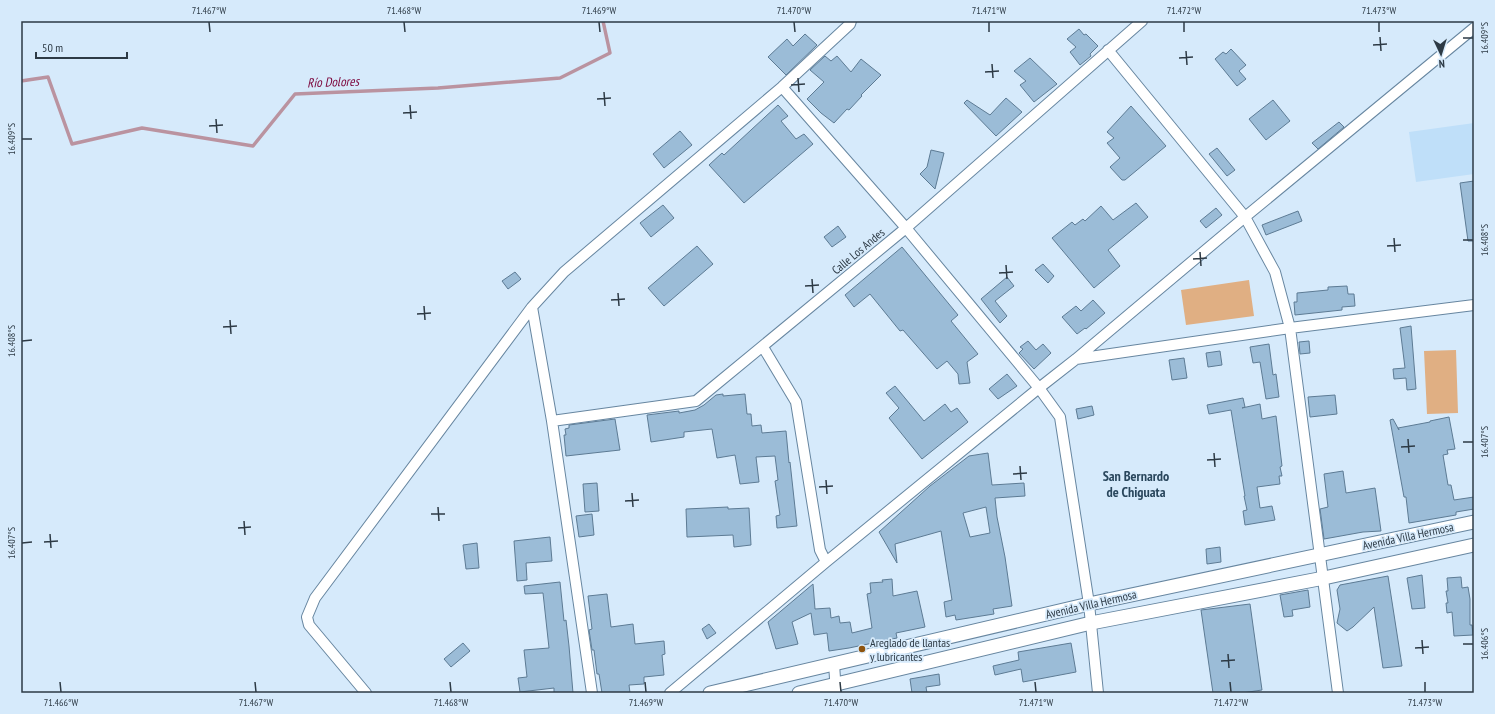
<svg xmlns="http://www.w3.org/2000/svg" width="1495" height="714" viewBox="0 0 1495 714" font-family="'PT Sans Narrow',sans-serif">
<rect width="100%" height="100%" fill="#d6eafb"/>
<path fill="#bfdff9" d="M1474 123V174L1416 182 1409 132Z"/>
<path fill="#e0af83" d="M1249 280 1254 316 1186 325 1181 290Z
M1456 350 1458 413 1427 414 1424 351Z"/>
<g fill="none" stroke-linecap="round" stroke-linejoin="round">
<path stroke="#ba93a0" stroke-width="3.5" d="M21 81 48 77 72 144 142 128 253 146 295 94 438 88 560 78 610 53 603 21"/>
</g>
<path fill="#9bbcd7" stroke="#5d7b94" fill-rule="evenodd" d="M1079 29 1084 35 1086 34 1098 46 1090 54 1091 56 1080 65 1070 52 1076 47 1067 39Z
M805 34 817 45 786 75 768 57 787 39 793 46Z
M1231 49 1246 65 1239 71 1246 79 1237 86 1215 59 1223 52 1226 54Z
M825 56 831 61 837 56 851 72 861 59 881 75 861 95 862 96 849 110 847 109 834 123 821 113 807 99 824 82 810 70Z
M1030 58 1057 84 1034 102 1020 85 1026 81 1014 71Z
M1006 98 1022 112 996 136 964 103 967 100 990 115Z
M1273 100 1290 121 1266 140 1249 119Z
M778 105 788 116 781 121 796 139 804 134 813 144 744 203 709 165 722 153 724 155Z
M1131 106 1166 146 1125 180H1122L1110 167 1120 158 1107 143 1114 138 1107 132Z
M1339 122 1344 127 1318 149 1312 143Z
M680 131 692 145 664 168 653 154Z
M1217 148 1235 170 1227 176 1209 154Z
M931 150 944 153 935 189 920 174 927 167Z
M1474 181V241H1468L1460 183Z
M1136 203 1148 217 1108 250 1120 266 1094 288 1052 238 1072 222 1075 225 1083 219 1085 221 1101 206 1113 220Z
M663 205 674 218 651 237 640 223Z
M1216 208 1222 215 1206 228 1200 221Z
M1298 211 1302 221 1266 235 1262 225Z
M838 226 846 237 832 247 824 237Z
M697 246 713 264 664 306 648 288Z
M902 247 958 315 951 321 978 354 967 362 970 383 959 384 958 374 947 361 937 369 903 330 900 331 870 294 854 307 845 295Z
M1043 264 1054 276 1048 283 1035 270Z
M515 272 521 279 520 280 508 289 502 281Z
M1007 277 1014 286 995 301 1007 316 1000 323 981 299Z
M1347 286 1348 294H1354L1355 306 1342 307V310L1295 315 1294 302H1297V293L1328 290V287Z
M1093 300 1105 313 1086 329 1085 328 1077 334 1062 317 1076 306 1081 311Z
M1411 326 1416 389 1407 390 1406 378 1394 379 1393 369 1405 368 1400 328Z
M1028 341 1036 350 1043 344 1051 353 1034 369 1019 353 1023 349 1020 347Z
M1309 341 1310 353 1300 354 1299 342Z
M1269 344 1273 375 1276 374 1279 397 1266 399 1260 362 1253 363 1250 347Z
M1220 351 1222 365 1208 367 1206 353Z
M1184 358 1187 378 1172 380 1169 360Z
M1007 374 1017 386 998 399 989 389Z
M895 386 924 421 945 404 951 412 957 408 968 422 922 459 889 418 899 408 886 393Z
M723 394V396L745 394 747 414H751L752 426 761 425 762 433 786 431 789 463 790 462 797 526 777 528 776 516 780 515 775 481 778 480 775 456 756 457 759 482 740 484 735 455 717 458 712 429 684 432V437L651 442 647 415 679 411V413L695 410 704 405 716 395Z
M1335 395 1337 414 1310 417 1308 397Z
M1243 398 1245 407 1242 408 1260 404 1262 419 1276 416 1282 466 1280 467 1282 476H1279L1280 484 1257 487 1260 508 1272 506 1275 520 1245 525 1243 511 1247 510 1244 496H1245L1231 410 1209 414 1207 405Z
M1092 406 1094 415 1078 419 1076 409Z
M1449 417 1455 449 1447 450 1448 454 1443 455 1448 485H1451L1454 500 1474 497V509L1456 512V515L1409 523 1406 497H1404L1390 420 1393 419 1399 430 1398 428 1430 422V421Z
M615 419 620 450 566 456 564 435H566L565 429 569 428V425Z
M988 453 992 485 1024 483 1025 496 995 498 997 517 1005 557 1012 606 993 609 994 614 956 620 955 615 946 617 944 602 952 600 941 531 895 544 897 563 879 532 930 486 969 456ZM986 507 990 533 970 537 963 513Z
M1343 471 1346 493 1375 488 1381 531 1363 532 1324 539 1320 509 1328 507 1324 474Z
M597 483 599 511 585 512 583 484Z
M728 507V509L749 508 751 545 734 547 733 535 687 537 686 509Z
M592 514 594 535 579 537 576 516Z
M550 537 552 561 526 563 527 580 517 581 514 541Z
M477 543 479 568 466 569 463 545Z
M1220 547 1221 562 1207 564 1206 549Z
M1422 575 1425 608 1412 609 1407 578Z
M1388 576 1402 666 1383 668 1374 607 1353 627 1347 631 1337 623 1340 609 1337 590 1340 585Z
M1461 577 1462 588 1468 587 1470 599V625H1472L1473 635 1454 636 1452 612 1447 613 1446 603H1448L1446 591H1448L1447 578Z
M892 579 893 596 917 591 925 627 896 633 897 638 849 648 829 651 827 633 814 635 811 613 792 622 798 644 776 649 768 622 813 584 815 609 830 608 831 618 839 616 840 623 850 622 852 633 872 628 867 594 871 593 870 583 883 582 882 580Z
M560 582 564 621 566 620 569 646 573 693H554V688L520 692 518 678 527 677 524 650 549 648 543 593 525 594 524 586Z
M1308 590 1310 607 1292 610 1293 616 1284 617 1280 595Z
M607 594 611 627 633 624 635 644 664 641 665 654 662 655 664 675 644 677V684L629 685 630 693H602L599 674H597L594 650H592L589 630 592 629 588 596Z
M1250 604 1262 690 1242 693H1213L1201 610Z
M709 624 716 633 707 639 702 629Z
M463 643 470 651 451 667 444 659Z
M1071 643 1076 672 1023 682 1021 669 995 675 993 666 1019 660 1018 652Z
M939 674 940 685 926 687 927 693H912L910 679Z"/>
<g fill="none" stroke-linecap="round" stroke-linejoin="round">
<g stroke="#6786a0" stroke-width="12">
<path id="minor" d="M1108 50 1245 217 1275 272 1290 328 1338 693
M782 87 906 228 1039 388 1060 417 1089 604 1098 693
M532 307 552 421 592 693
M763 347 796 402 820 550 826 562
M1076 359 1290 328 1474 305
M552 421 696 401 906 228 1142 21
M834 664 836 693
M366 693 309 625 307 617 315 598 532 307 564 272 782 87 850 24 851 21
M670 693 826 562 1039 388 1076 359 1245 217 1474 28"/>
</g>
<g stroke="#6786a0" stroke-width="15">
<path id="tertiary" d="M710 693 1089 604 1474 522
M799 693 1091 623 1324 578 1474 545"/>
</g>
<use href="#minor" stroke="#fff" stroke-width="10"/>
<use href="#tertiary" stroke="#fff" stroke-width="13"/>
</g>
<path fill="none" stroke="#2d3a45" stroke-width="1.5" d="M209 22 210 32M404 22 405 32M599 22 600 32M794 22 795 32M989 22V32M1184 22V32M1379 22V32M1380 37 1381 51M1463 38H1473M1373 45 1387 44M1186 51 1187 65M1179 58 1193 57M992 64 993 78M985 72 999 71M798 78 799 92M791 85 805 84M604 92 605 106M597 99 611 98M410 105 411 119M403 113 417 112M216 119 217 133M209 126 223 125M22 139H32M1394 238 1395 252M1463 240H1473M1387 246 1401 245M1200 252 1201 266M1193 259 1207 258M1006 265 1007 279M999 273 1013 272M812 279 813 293M805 286 819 285M618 293 619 306M611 300 625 299M424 306 425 320M417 314 431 313M230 320 231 334M223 327 237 326M22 341 32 340M1408 439 1409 453M1463 442H1473M1401 447 1415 446M1214 453 1215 467M1207 460 1221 459M1020 466 1021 480M1013 474 1027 473M826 480 827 494M819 487 833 486M632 493 633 507M625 501 639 500M438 507 439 521M431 514H445M244 521 245 535M238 528 251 527M50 534 51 548M44 542 58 541M22 543 32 542M1422 640 1423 654M1463 644H1473M1415 648 1429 647M1228 654 1229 668M1221 661 1235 660M60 682 61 692M255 682 256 692M450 682 451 692M645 682 646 692M840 682 841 692M1035 682 1036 692M1230 682 1231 692M1425 682V692"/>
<circle fill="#8e540f" stroke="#d6eafb" stroke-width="1.5" cx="862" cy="649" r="4"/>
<g text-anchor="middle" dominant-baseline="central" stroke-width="3.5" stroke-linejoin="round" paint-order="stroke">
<g font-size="12" fill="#2d3a45" stroke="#d6eafb">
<text transform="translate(858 251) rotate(-40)">Calle Los Andes</text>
<text transform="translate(1408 536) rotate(-12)">Avenida Villa Hermosa</text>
<text transform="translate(1091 604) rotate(-13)">Avenida Villa Hermosa</text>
</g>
<g font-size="12" fill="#2d3a45" stroke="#d6eafb" text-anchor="start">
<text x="870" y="642">Areglado de llantas<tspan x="870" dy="14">y lubricantes</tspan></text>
</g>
<g font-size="13" font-style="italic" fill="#7a0038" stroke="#d6eafb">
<text transform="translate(333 82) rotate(-2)">Río Dolores</text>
</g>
<g font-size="14" font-weight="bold" fill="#29465c" stroke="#d6eafb">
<text x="1136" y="476">San Bernardo<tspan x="1136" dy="16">de Chiguata</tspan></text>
</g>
</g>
<rect width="1495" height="714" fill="none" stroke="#d6eafb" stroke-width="44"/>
<g transform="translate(1441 54) rotate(176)" stroke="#d6eafb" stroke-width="3" paint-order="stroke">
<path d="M0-3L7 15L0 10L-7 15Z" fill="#2d3a45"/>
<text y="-6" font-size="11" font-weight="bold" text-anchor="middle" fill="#2d3a45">N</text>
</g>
<path d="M36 52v6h91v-6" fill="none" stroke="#2d3a45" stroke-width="2"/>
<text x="42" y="52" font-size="12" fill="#2d3a45" stroke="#d6eafb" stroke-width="3" paint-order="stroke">50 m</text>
<rect x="22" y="22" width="1451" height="670" fill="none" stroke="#2d3a45" stroke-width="1.5"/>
<g font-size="10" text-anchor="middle" fill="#2d3a45">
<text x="209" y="14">71.467°W</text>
<text x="404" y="14">71.468°W</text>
<text x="599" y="14">71.469°W</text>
<text x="794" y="14">71.470°W</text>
<text x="989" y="14">71.471°W</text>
<text x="1184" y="14">71.472°W</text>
<text x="1379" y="14">71.473°W</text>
<text transform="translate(1484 38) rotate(-90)" y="4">16.409°S</text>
<text transform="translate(11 139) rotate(-90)" y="4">16.409°S</text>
<text transform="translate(1484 240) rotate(-90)" y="4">16.408°S</text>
<text transform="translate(11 341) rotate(-90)" y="4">16.408°S</text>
<text transform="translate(1484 442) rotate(-90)" y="4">16.407°S</text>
<text transform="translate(11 543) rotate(-90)" y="4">16.407°S</text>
<text transform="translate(1484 644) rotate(-90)" y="4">16.406°S</text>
<text x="61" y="706">71.466°W</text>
<text x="256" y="706">71.467°W</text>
<text x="451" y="706">71.468°W</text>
<text x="646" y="706">71.469°W</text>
<text x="841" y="706">71.470°W</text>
<text x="1036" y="706">71.471°W</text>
<text x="1231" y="706">71.472°W</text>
<text x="1425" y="706">71.473°W</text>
</g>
</svg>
